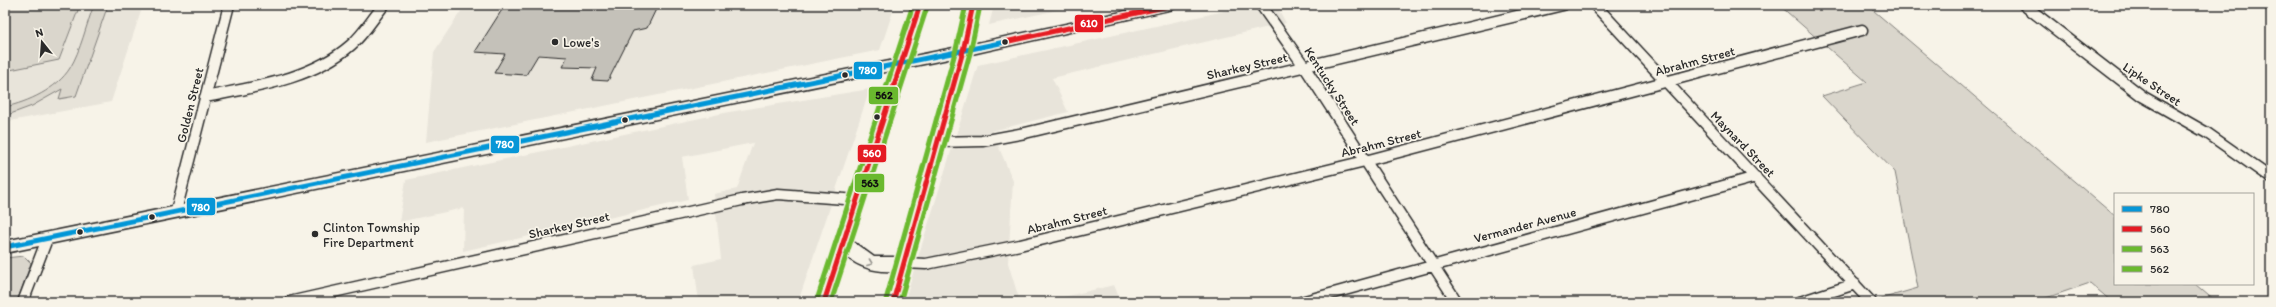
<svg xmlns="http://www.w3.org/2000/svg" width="2276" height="307" viewBox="0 0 2276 307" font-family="Itim,sans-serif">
<rect width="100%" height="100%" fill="#f7f3e8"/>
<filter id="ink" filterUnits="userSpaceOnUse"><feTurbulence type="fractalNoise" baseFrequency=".025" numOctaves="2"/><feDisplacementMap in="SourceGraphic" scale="8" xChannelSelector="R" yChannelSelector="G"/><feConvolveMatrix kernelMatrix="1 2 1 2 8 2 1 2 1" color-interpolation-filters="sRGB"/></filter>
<g filter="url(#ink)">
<path fill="#e8e4da" d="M5 5H143L111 102 5 122Z
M465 5H895L880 50 426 142 434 52Z
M994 5H1080L989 25Z
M1252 5H1276L1286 23 1052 78 1068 112 992 131 1013 181 1008 263 1020 302H904L978 65Z
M870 89 798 302H699L694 265 721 259 714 194 737 189 753 143 682 157 688 200 463 251 464 208 399 222 406 180 729 112Z
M1114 285 1121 302H1042Z"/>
<path fill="#dad6cc" stroke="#82807c" d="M5 5H80L59 60 5 71Z
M94 5H108L76 96 59 99 62 89 32 106 5 116V107C28 102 57 89 70 68 81 50 86 25 94 5Z
M1779 5H1867L2115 216V284H2195L2216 302H2112L2090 283 2034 302H1870L1918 288 1895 172 1822 96 1867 82Z
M24 256 31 263 17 302H5V258Z"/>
<path fill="#c4c1b9" stroke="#2b2b2b" d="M505 5H658L647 28 633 31 608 81 592 80 597 68 562 67 567 57 538 55 526 75 494 73 505 54 475 52Z"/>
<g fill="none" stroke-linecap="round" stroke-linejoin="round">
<g stroke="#2b2b2b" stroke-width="13">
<path id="street" d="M1261 5 1304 66 1457 302
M1595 5 1871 302
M2024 5 2142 96 2207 133 2271 178
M205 97C254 87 311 80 351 45 364 34 373 18 384 5
M936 142 982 141 1025 133 1563 5
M176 211 229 5
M904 263 926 264 1020 245 1365 161 1862 30
M23 302 47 239
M289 302 742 200 778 194 858 200
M1301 302 1756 177
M1800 302 1855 284"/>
</g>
<g stroke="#2b2b2b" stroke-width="3">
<path id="secondary" d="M1154 5H1180L1173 9 963 56 5 253V241L963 46Z"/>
</g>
<g stroke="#2b2b2b" stroke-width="3">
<path id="primary" d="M913 5H927L852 241 874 257H897L956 51 966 5H980L970 51 902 302H884L893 271C875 272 861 268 847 257L833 302H815Z"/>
</g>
<use href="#street" stroke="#f7f3e8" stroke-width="10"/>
<use href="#secondary" fill="#f7f3e8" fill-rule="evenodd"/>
<use href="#primary" fill="#f7f3e8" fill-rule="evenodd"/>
<g stroke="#f7f3e8" stroke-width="8">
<path id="bus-1" d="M5 247 1005 42"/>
</g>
<g stroke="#f7f3e8" stroke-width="8">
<path id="bus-2" d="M824 302 920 5
M893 302 963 51 973 5"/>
</g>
<g stroke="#f7f3e8" stroke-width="8">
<path id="bus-3" d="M831 302 927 7
M900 302 970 53 980 6"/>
</g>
<g stroke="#f7f3e8" stroke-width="8">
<path id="bus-4" d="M817 300 913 5
M886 300 956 49 966 5"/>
</g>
<g stroke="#f7f3e8" stroke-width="8">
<path id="bus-5" d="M1005 42 1173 5"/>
</g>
<use href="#bus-1" stroke="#0696d7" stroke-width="5"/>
<use href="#bus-2" stroke="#e51a23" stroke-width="5"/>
<use href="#bus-3" stroke="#6ab92e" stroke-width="5"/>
<use href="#bus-4" stroke="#6ab92e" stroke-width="5"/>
<use href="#bus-5" stroke="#e51a23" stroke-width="5"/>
</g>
<defs><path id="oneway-chevron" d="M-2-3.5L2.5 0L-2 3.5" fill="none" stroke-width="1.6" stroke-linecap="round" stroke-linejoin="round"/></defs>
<use stroke="#918f8a" href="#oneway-chevron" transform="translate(870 263) rotate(21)"/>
</g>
<g fill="#2b2b2b" stroke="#f7f3e8" stroke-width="1.5">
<circle cx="555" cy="42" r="4"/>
<circle cx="1005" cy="42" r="3.5"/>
<circle cx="845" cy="75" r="3.5"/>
<circle cx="877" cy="117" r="3.5"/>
<circle cx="625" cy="120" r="3.5"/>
<circle cx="152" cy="217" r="3.5"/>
<circle cx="80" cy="232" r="3.5"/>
<circle cx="315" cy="234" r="4"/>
</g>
<g text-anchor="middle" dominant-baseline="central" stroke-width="3.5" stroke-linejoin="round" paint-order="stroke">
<g font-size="13" fill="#2b2b2b" stroke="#f7f3e8" text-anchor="start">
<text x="563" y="42">Lowe's</text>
<text x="323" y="227">Clinton Township<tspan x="323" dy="15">Fire Department</tspan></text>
</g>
<g font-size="13" fill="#2b2b2b" stroke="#f7f3e8">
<text transform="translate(1695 61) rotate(-15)">Abrahm Street</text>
<text transform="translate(1247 66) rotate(-13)">Sharkey Street</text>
<text transform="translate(2152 84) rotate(34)">Lipke Street</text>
<text transform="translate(1332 86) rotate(57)">Kentucky Street</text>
<text transform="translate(190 105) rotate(-76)">Golden Street</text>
<text transform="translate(1381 143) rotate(-14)">Abrahm Street</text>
<text transform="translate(1743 144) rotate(46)">Maynard Street</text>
<text transform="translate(1067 220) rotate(-14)">Abrahm Street</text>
<text transform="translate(569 225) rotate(-13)">Sharkey Street</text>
<text transform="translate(1525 225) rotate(-15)">Vermander Avenue</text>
</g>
</g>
<g stroke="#f7f3e8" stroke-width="1.5">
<rect x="1074" y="14" width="30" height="19" rx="4" fill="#e51a23"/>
<rect x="853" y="61" width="30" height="19" rx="4" fill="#0696d7"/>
<rect x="868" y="86" width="31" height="19" rx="4" fill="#6ab92e"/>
<rect x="490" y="135" width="30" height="19" rx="4" fill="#0696d7"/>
<rect x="857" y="144" width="30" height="19" rx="4" fill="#e51a23"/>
<rect x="854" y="173" width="31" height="20" rx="4" fill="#6ab92e"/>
<rect x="186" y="197" width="30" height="19" rx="4" fill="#0696d7"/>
</g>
<g font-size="11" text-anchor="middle" font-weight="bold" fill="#fff">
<text x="1089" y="27">610</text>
<text x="868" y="74">780</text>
<text x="505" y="148">780</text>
<text x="872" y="157">560</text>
<text x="201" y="211">780</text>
</g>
<g font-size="11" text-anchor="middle" font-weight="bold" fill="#111">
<text x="884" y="99">562</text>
<text x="870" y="187">563</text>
</g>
<rect width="2276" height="307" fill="none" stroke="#f7f3e8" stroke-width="20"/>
<rect x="10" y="10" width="2256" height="287" fill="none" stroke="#2b2b2b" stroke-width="1.5" filter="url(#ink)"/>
<rect x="2114" y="193" width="140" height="92" fill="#f7f3e8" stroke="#a5a39c"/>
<rect x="2122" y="206" width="20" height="6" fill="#0696d7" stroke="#a5a39c"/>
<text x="2150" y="213" font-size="12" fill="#2b2b2b">780</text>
<rect x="2122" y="226" width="20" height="6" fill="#e51a23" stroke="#a5a39c"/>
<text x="2150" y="233" font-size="12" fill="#2b2b2b">560</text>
<rect x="2122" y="246" width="20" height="6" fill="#6ab92e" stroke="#a5a39c"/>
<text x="2150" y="253" font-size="12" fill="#2b2b2b">563</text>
<rect x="2122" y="266" width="20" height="6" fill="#6ab92e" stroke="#a5a39c"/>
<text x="2150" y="273" font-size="12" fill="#2b2b2b">562</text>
<g transform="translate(42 42) rotate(343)" stroke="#f7f3e8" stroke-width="3" paint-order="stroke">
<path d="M0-3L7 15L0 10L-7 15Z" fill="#2b2b2b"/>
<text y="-6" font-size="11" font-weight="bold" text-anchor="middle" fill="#2b2b2b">N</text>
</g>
</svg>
